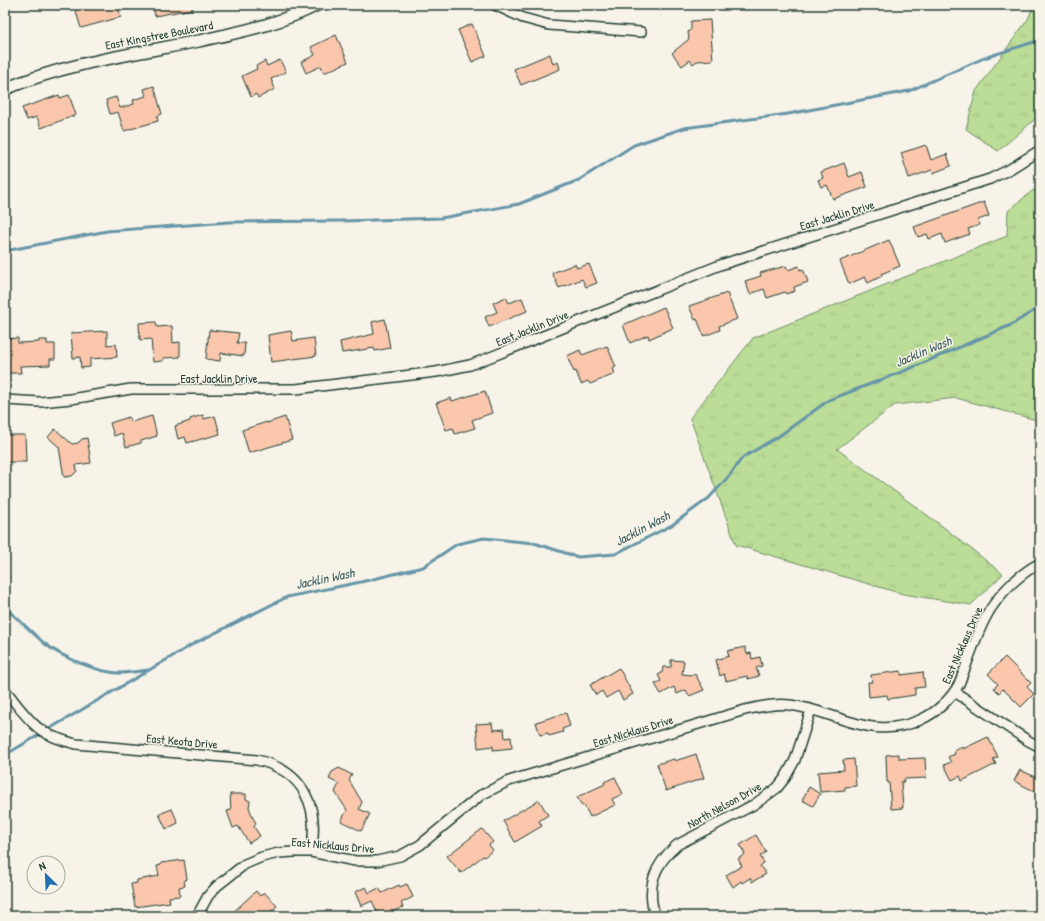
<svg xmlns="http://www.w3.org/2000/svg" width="1045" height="921" viewBox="0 0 1045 921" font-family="'Patrick Hand',sans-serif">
<defs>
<pattern id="grass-tufts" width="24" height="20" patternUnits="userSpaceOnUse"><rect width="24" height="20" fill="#bcdd97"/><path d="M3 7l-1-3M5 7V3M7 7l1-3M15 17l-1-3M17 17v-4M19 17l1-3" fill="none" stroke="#a1bf83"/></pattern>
</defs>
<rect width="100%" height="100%" fill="#f7f3e8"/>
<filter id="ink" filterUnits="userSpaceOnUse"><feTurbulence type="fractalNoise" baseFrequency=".025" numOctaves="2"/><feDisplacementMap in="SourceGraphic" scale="8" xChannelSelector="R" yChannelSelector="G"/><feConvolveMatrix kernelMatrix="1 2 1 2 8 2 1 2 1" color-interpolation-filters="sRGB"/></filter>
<g filter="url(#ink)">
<path fill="url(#grass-tufts)" stroke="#6e8d66" d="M1034 5H1040V115L998 151 966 129 976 91 1028 19Z
M1040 188V421L956 398 895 405 837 449 942 526 1003 574 971 605 903 594 736 545 690 418 753 338 1007 236 1008 211 1032 191Z"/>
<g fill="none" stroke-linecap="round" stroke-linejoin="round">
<path stroke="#6695a8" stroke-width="3" d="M5 251 107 231 229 222 342 221 441 218 519 204 579 180 634 145 684 128 788 114 909 91 984 58 1040 40
M5 608C19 619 31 632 44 643 61 657 97 672 118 673 128 673 139 671 149 670
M5 755 195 643 287 597 361 582 423 567 457 544 484 538 534 543 578 557 615 554 672 525 709 498 730 475 742 458 779 436 829 400 909 369 1011 325 1040 307"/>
</g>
<path fill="#fbc7ac" stroke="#1f3d34" d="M74 5H117L121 17 81 28Z
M153 5H192L193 9 155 16Z
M710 20 713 60 697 61 693 64 690 60 682 66 672 53 689 39 688 32 691 29V21Z
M472 24 486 56 472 62 458 30Z
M336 35 348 62 324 73 321 66 306 73 301 62 315 55 311 47Z
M550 54 553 64 558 62 560 69 521 85 514 69Z
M280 60 286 72 271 79 275 89 258 98 256 94 251 97 242 76 257 69 256 66 265 61 267 66Z
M154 86 162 114 157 116 158 121 124 131 118 112 110 114 106 100 116 97 120 108 134 104 133 100 146 96 144 89Z
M59 95 60 98 69 95 76 115 41 128 37 117 27 120 22 108Z
M926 145 931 160 947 154 951 166 933 173 932 170 909 178 901 153Z
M844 163 849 177 862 172 867 187 833 199 827 185 821 187 818 180 823 178 821 172Z
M984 202 989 216 978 220 980 225 968 229 970 234 945 243 942 234 929 239 927 234 918 237 914 227Z
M889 240 900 266 881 274 882 276 868 283 865 277 849 284 840 261Z
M575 264 577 268 589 264 597 283 586 287 582 279 559 288 552 273Z
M786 266 788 270 799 266 800 270 803 269 808 282 794 287 795 291 786 294 785 292 767 298 764 289 750 294 745 281 761 276 760 273Z
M727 293 737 319 719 326 720 330 704 336 697 319 695 320 689 306Z
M506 297 509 303 522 298 527 311 489 327 485 317 497 312 493 303Z
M664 307 673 328 649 339 648 335 630 343 623 325Z
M385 319 390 348 375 351 374 348 342 353 340 342 374 334 372 322Z
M156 322 157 327 172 326 173 343 180 342V357L163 358V361L153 362 151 339 140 340 139 323Z
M209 330 239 333 237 343H245L244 356 221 353 220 361 206 359Z
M107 331V345L116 344 117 357 90 359V367L81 368 80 357 73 358 71 333Z
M291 331 293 341 314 338 316 356 271 362 268 335Z
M18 338V343L39 342V340H47V344H55V359H50V365L20 366 21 373H5V339Z
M607 346 616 367 613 368 615 374 590 384 588 381 581 384 576 371 574 372 567 356 580 350 582 355Z
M485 391 492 413 472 420 475 428 455 434 453 428 446 430 436 403 451 398 452 401Z
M203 415 204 419 215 416 220 434 187 443 185 437 178 439 175 426 190 421V419Z
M152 416 157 436 141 441V443L126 447 122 433 114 436 110 423 129 417 131 422Z
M285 417 292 440 249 453 242 430 267 422V423Z
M55 429 72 444 78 443 82 439 87 438 91 463 76 465 77 471 72 476 64 477 59 447 48 437Z
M5 435H25L26 462H5Z
M745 647 747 654 751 653 752 659 760 657 762 666 756 668 759 676 748 679 747 676 726 681 724 674 720 676 716 660 729 656 727 651Z
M1005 657 1031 683 1027 687 1034 694 1021 707 1003 689 999 693 994 688 998 684 988 674Z
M671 660 684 661 682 674 693 675 695 674 704 690 689 696 686 690 677 694 674 687 661 694 655 684 661 681 658 675 662 673 663 667H671Z
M619 668 633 694 623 700 618 691 606 698 602 691 596 695 590 685Z
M901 671V675L923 672 925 687 915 688V695L888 699 887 695 869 697 868 682H872L871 675Z
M566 713 570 726 562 729 563 732 549 736 548 733 540 735 536 722Z
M492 723 493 730 504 729 505 738 511 737 512 748 493 750V746L478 748 476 724Z
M988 737 998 757 993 759 996 764 962 781 960 776 952 780 944 765 951 762 948 757 955 754 954 751 962 747 963 749Z
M696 754 704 778 666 791 657 764 674 759 675 761Z
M899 754V759L925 758 926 778 904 779V782H901L903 808 891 809 889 782H887L886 755Z
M854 759 856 786 845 787V790L820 792 818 772 844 770 843 760Z
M339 768 352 775 349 780 362 802 359 809 370 814 361 831 341 821 347 810 335 792 339 784 329 779 332 772Z
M1020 770 1040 779V794L1014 781Z
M615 777 623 794 612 799 615 805 590 817 584 805 582 806 577 797 605 784 604 782Z
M809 787 820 794 813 806 802 800Z
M230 794H246V799L250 801 249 807 253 818 256 823 254 827 260 836 249 843 238 826 233 828 227 811 231 810Z
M539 800 548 815 539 821 542 826 515 842 503 821Z
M172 809 178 823 166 829 159 814Z
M482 829 493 842 489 845 493 850 484 857 483 856 461 873 447 856Z
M756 835 766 852 760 856 764 863 760 866 766 874 752 882 750 878 742 883 741 881 733 887 726 875 742 866 738 859 745 854 740 845Z
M184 860 187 879 184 880 185 886 179 887 180 896 169 897 170 902 135 907 131 884 137 883V880L159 876 157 866 161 865V863Z
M407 884 413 897 401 903 403 907 383 916H379L372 901 361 906 355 892 366 887 369 893 379 888 382 893 399 885 400 887Z
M256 891 260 896 264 892 277 906 266 916H229Z"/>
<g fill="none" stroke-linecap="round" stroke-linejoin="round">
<g stroke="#1f3d34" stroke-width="12">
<path id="minor" d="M495 5 523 18 549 25 641 32
M5 400 40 402 71 399 131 389H296L436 372 470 365 493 356 720 265 990 179 1010 169 1040 150
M5 690C16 703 27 720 41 730 51 737 64 741 76 744L257 760C304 771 320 807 311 852
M955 692 1027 740 1040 747
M197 916 208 896 217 886 245 864 262 857 279 853 294 852H311L355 861H377L400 856 420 845 481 795 509 781 745 710C760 707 775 703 790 705 838 711 869 742 920 720 936 713 951 699 959 684 969 660 979 624 994 604 1005 588 1023 572 1040 563
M655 916C646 886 654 865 677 845L755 804 777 788 785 778 795 760 811 710"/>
</g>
<g stroke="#1f3d34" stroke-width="14">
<path id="tertiary" d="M5 89C66 63 133 54 199 41 239 32 280 24 317 5"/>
</g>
<use href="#minor" stroke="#f7f3e8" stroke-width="9"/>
<use href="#tertiary" stroke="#f7f3e8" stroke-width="11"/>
</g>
</g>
<g text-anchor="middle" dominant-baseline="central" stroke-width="3" stroke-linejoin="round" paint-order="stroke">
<g font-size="12" fill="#1f3d34" stroke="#f7f3e8">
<text transform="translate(159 35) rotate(-11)">East Kingstree Boulevard</text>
<text transform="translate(837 215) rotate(-17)">East Jacklin Drive</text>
<text transform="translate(532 328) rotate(-22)">East Jacklin Drive</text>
<text x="219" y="378">East Jacklin Drive</text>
<text transform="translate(962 645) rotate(-66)">East Nicklaus Drive</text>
<text transform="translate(633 731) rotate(-17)">East Nicklaus Drive</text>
<text transform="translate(182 741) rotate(5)">East Keota Drive</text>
<text transform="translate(724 805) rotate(-29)">North Nelson Drive</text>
<text transform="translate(333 845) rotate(5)">East Nicklaus Drive</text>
</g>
<g font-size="13" font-style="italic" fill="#375a5b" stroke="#f7f3e8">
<text transform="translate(923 351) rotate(-23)">Jacklin Wash</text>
<text transform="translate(642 528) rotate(-28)">Jacklin Wash</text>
<text transform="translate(325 578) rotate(-12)">Jacklin Wash</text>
</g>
</g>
<rect width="1045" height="921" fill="none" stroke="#f7f3e8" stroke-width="20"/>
<rect x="10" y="10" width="1025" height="901" fill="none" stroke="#1f3d34" stroke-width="1.5" filter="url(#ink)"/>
<g transform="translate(46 875) rotate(336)"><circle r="19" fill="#f7f3e8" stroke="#a1aaa0"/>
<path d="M0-3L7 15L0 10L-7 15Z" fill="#1f6fb2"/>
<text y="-6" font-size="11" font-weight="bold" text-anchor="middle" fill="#1f3d34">N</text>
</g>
</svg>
